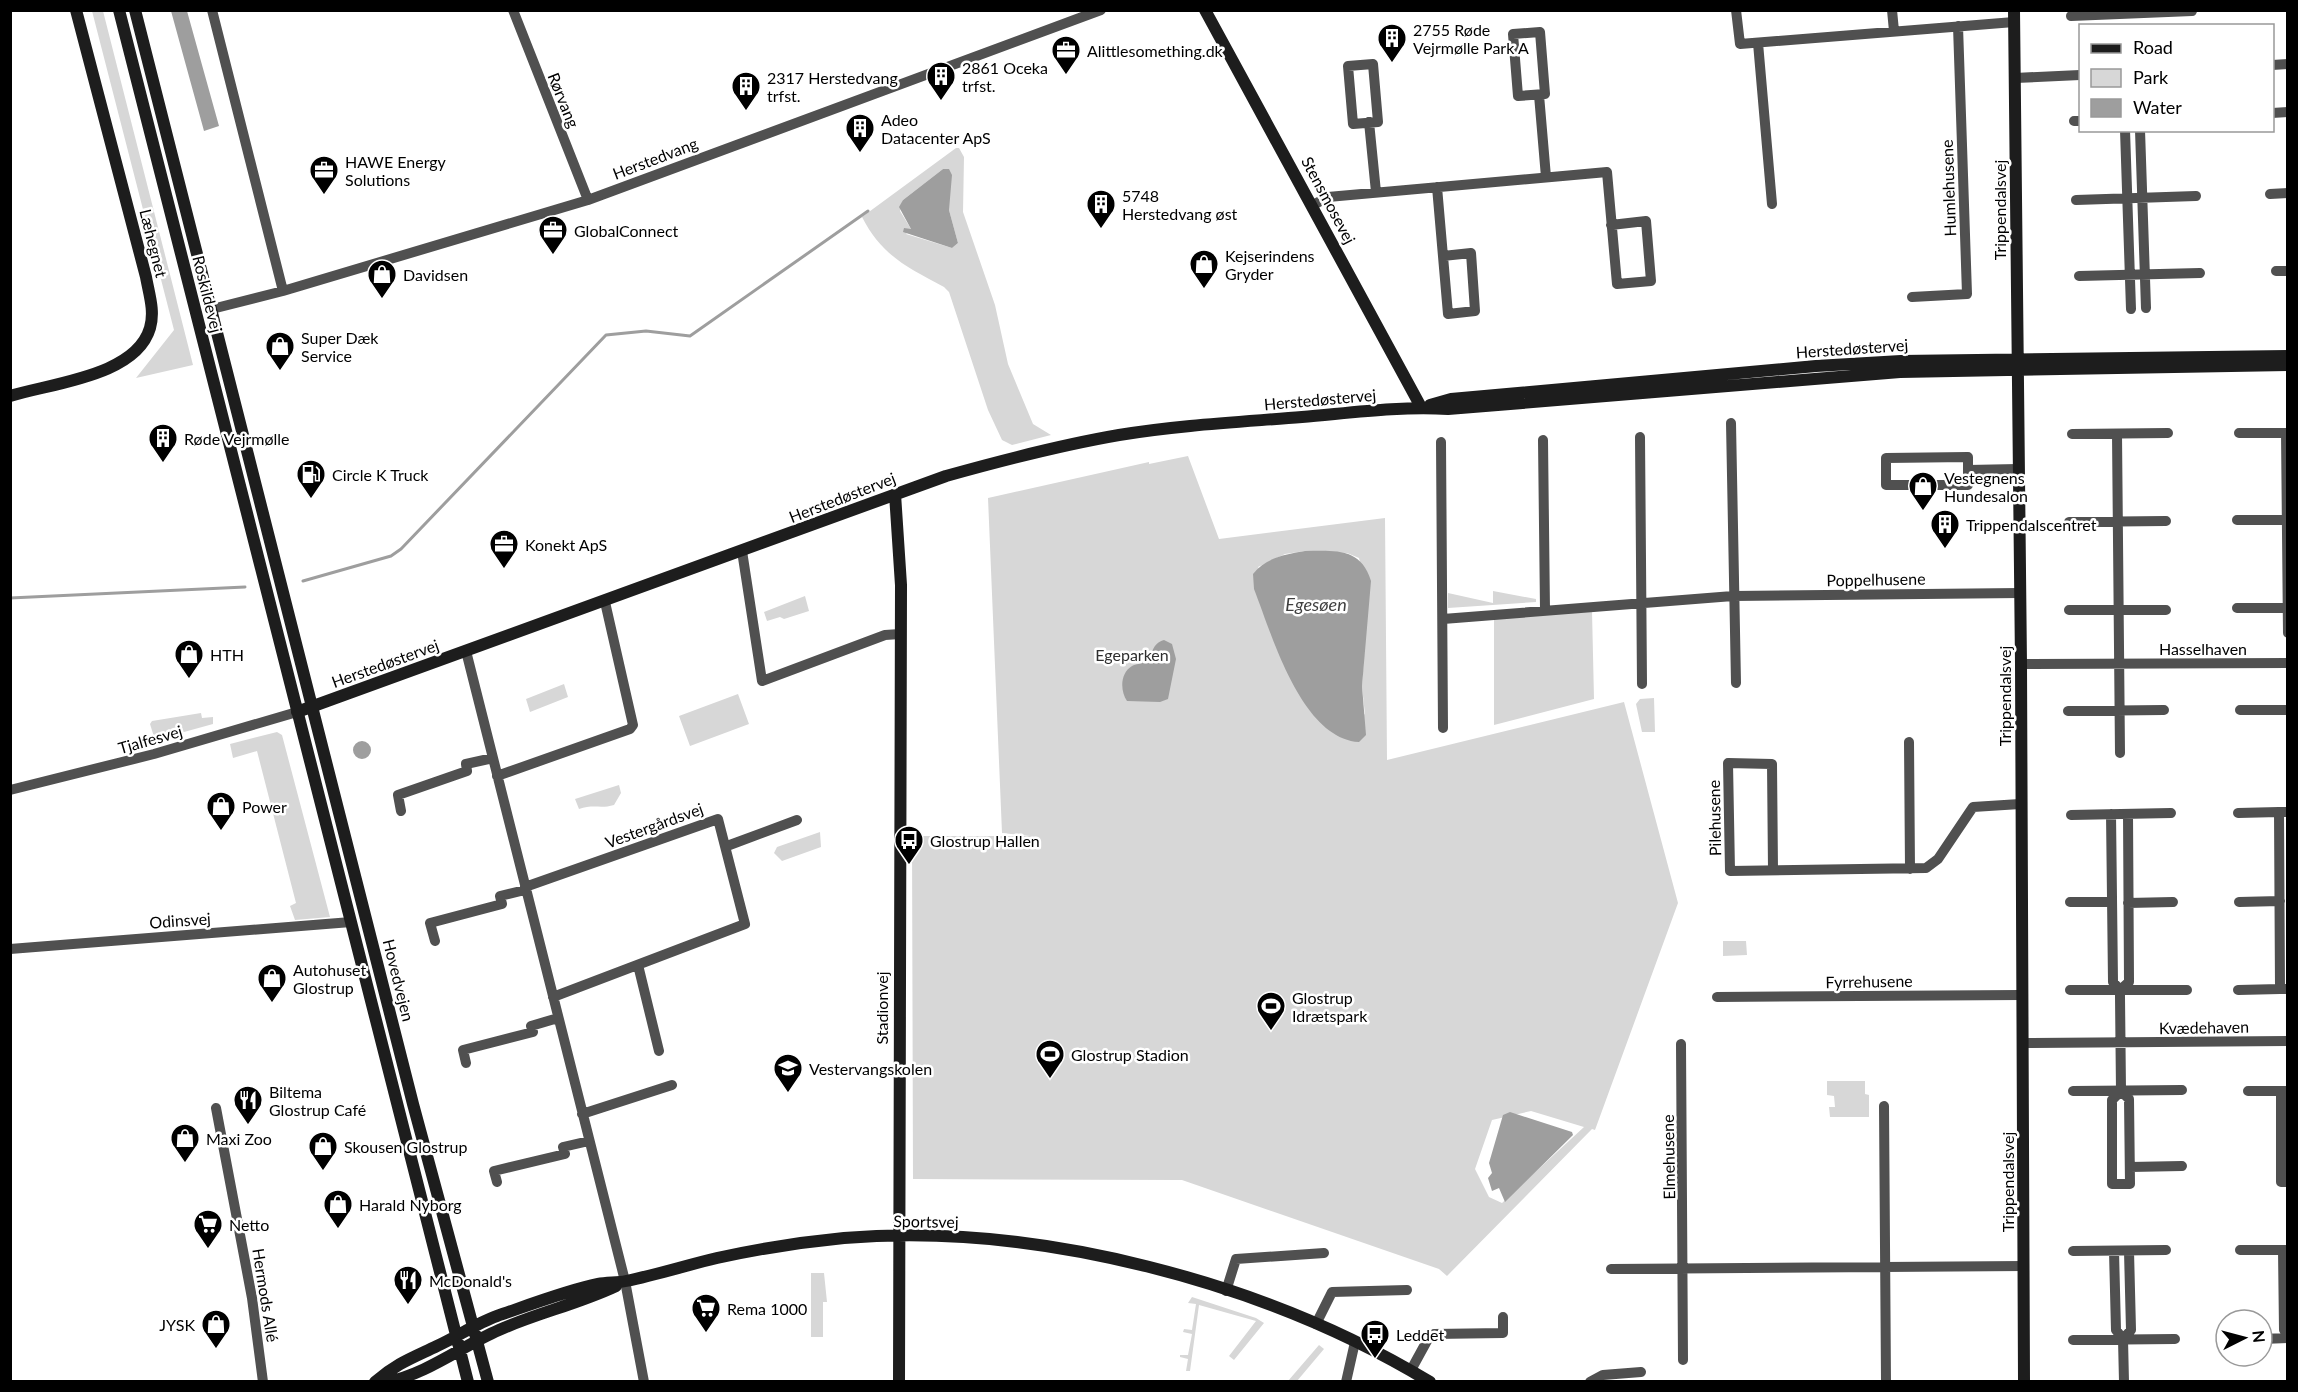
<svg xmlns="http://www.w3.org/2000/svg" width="2298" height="1392" viewBox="0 0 2298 1392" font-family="Lato,sans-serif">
<rect width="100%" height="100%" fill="#fff"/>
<path fill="#d7d7d7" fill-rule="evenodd" d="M92 11H103L193 365 136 378 174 330Z
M956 148H959L964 157 963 212 995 305 1008 364 1033 424 1051 435 1012 445 1002 440 988 410 949 292 944 287C907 267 882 256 862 217ZM943 169H949V210L958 243 952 248 906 234 911 229 900 211 903 200Z
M1188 456 1219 539 1385 518 1387 760 1624 702 1678 903 1595 1130 1592 1129 1447 1276 1439 1269 1182 1180 913 1179 912 836H1030L1002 833 988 498 1149 462V464ZM1305 551 1347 553 1359 558 1368 597 1362 686 1365 715 1258 567 1285 554ZM1531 1111 1584 1127 1502 1203 1489 1197 1475 1169 1492 1120Z
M1493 591 1536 599V602L1448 608V593L1493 603Z
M805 596 809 611 784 619 780 617 767 621 764 612Z
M1592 611 1594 699 1494 725V619Z
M564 684 568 697 530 712 526 699Z
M738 694 749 724 690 746 679 716Z
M1654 698 1655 732H1642L1636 704 1640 699Z
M201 713 202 718 213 717V724L155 740 150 724 152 721Z
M277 732 282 735 330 917 295 920 290 906 296 903 257 751 233 758 230 744Z
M619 785 621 793 614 805C601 809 593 804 579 809L575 799Z
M820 832 821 847 782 861 774 853 777 847Z
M1723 941H1746L1747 955 1723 956Z
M1827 1081H1865V1094L1869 1095V1117H1830L1829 1107H1835L1834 1096 1827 1095Z
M811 1273H824L827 1302H823V1337H811Z
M1192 1297 1256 1318 1264 1323 1234 1360 1229 1356 1256 1321 1199 1305 1190 1371H1186L1188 1359 1180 1357V1355H1188L1192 1334 1183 1332 1184 1329 1192 1330 1196 1304 1188 1303Z
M1319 1345 1324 1349 1297 1381H1288Z"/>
<path fill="#9e9e9e" d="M171 11H187L219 126 204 131Z
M943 169H949L952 175 949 210 958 243 952 248 903 232 904 228 911 229 899 207 903 200Z
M1305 551C1334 551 1361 547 1371 581L1362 686 1366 735 1359 742C1301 738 1272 635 1254 589L1253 574C1265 558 1286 554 1305 551Z
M1164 640 1172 644 1176 659 1168 699 1160 702 1127 701C1120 691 1120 673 1132 666 1136 664 1141 664 1145 661 1154 654 1151 644 1164 640Z
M353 750a9 9 0 1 1 18 0a9 9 0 1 1-18 0Z
M1510 1112 1572 1132 1573 1135 1505 1202 1499 1188 1492 1191 1488 1178 1492 1173 1489 1163 1503 1115Z"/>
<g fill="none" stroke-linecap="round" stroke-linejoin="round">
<path stroke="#9e9e9e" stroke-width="3" d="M303 581 391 556 401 549 606 335 646 331 690 336 868 211
M10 598 245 587"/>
<path stroke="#505050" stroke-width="10" d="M212 10 283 291
M513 10 588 200
M1736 10 1740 44 2014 22
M1892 10 1894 31
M2071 16 2192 11
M1540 32 1545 94 1518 96 1513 34Z
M1758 43 1772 204
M1373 64 1378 122 1353 124 1348 66Z
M2272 65 2288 64
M2015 78 2080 75
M1539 95 1546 177
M2272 113 2288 112
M2074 121H2080
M1369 122 1376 192
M2125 130 2131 309
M2140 130 2146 308
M1437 187 1448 314 1475 311 1471 253 1443 256
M2270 194 2288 193
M2076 200 2196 196
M1313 205 1328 197 1607 172 1617 284 1651 281 1646 221 1611 225
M2276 271H2288
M2079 276 2200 273
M1912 297 1967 294 1958 26
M212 309 283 291 588 200 1101 10
M1731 423 1736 683
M2239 433H2288
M2286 433 2288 633
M2072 434 2168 433
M2117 434 2120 753
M1640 437 1642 684
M1543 440 1545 610
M1441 442 1443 728
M1968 470V485H1886V458L1968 457V470L2018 469
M2237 520H2288
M2069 522 2166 521
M742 551 762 681 885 635 900 634
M2237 608H2288
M2069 610H2166
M1443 619 1733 596 2020 593
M466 651 625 1281 644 1382
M2021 664 2288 663
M2240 710H2288
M2068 711 2164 710
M1909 742 1910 869
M497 776 630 729 633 725 605 602
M10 790 154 754 297 712
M401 811 398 795 467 771 466 764 493 758
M2288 812H2279L2280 989H2288
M2238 813 2279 812
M2111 814 2113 982 2120 990
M2071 815 2171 813
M727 846 797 820
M1773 870 1772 764 1728 763 1730 871 1926 868 1938 859 1973 807 2020 804
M525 887 718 819 745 924 553 997
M2070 902H2112
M2239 902 2280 901
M2128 903 2173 902
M435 941 430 923 502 904 500 896 525 890
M10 949 351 922
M638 965 659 1051
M2070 990H2187
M2238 990 2280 989
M1717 997 2021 995
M2022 1043 2288 1041
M1681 1044 1683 1360
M466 1063 463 1050 533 1032 531 1026 558 1018
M2073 1091 2182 1090
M2121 1091 2112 1100V1184H2130L2129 1099 2121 1091 2120 997V990L2129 982 2128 814
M2248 1091H2281
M2288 1091H2281V1182H2288
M1884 1106 1886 1382
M216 1108 252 1298 263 1382
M582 1114 672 1085
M2130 1167 2182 1166
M497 1182 494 1171 565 1154 563 1147 589 1141
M2240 1250H2288
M2283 1250 2284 1330 2288 1335
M2073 1251 2166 1250
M2114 1251 2116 1330 2123 1339
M1611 1269 2024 1266
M1226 1291 1236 1259 1324 1253
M1316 1324 1332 1292 1407 1290
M2262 1339 2288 1338
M2073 1340 2175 1339
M1411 1370 1428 1339 1434 1334 1503 1333V1317
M1346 1382 1355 1342
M1590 1382 1603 1375 1641 1372
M2124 1382 2123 1339 2131 1330 2129 1251"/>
<path stroke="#1d1d1d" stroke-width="12" d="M119 10 468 1382
M135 10 413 1104 488 1382
M1205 10 1421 407
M2014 10 2021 664 2024 1382
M10 396C52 383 136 376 150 328 155 311 149 294 146 277L76 10
M1430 405 1451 399 1816 366 1901 361 2288 356
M895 494 901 585 899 1382
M297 712 946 476C1003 460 1061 445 1119 435 1180 425 1241 422 1302 417 1350 413 1399 406 1448 409L1900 372 2288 365
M375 1382C397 1363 412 1358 437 1346 457 1337 477 1323 497 1316 526 1306 568 1290 598 1284 607 1282 617 1283 626 1281 656 1275 687 1265 717 1258 758 1249 802 1242 844 1238 1037 1222 1265 1282 1430 1382
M387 1382C427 1374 462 1346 499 1330 537 1313 578 1304 616 1286"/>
</g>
<defs>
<g id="building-pin" transform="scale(1.5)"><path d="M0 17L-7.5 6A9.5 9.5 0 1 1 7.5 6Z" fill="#000" stroke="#fff"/><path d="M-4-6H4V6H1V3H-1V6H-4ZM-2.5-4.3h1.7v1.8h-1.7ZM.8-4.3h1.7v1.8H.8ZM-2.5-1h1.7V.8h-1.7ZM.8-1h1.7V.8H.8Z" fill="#fff"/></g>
<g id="office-pin" transform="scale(1.5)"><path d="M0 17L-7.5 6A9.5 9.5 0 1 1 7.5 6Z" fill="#000" stroke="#fff"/><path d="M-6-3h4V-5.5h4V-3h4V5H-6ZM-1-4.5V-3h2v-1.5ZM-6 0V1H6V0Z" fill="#fff"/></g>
<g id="shop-pin" transform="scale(1.5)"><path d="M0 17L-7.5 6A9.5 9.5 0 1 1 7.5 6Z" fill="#000" stroke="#fff"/><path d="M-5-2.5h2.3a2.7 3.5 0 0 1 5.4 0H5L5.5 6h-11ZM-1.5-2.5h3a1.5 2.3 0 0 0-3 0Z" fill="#fff"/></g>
<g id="fuel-pin" transform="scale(1.5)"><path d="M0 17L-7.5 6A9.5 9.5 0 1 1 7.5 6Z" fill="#000" stroke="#fff"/><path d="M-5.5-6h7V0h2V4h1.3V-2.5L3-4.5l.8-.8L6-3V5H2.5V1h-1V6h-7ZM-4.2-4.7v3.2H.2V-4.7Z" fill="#fff"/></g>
<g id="bus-pin" transform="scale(1.5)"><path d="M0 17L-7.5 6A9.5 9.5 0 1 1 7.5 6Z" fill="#000" stroke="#fff"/><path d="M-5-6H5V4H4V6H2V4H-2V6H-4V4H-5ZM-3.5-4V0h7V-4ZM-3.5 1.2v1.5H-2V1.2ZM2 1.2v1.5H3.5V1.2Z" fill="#fff"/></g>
<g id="stadium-pin" transform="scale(1.5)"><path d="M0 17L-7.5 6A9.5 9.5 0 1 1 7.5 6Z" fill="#000" stroke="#fff"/><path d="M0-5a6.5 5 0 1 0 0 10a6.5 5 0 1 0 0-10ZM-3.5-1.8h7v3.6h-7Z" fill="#fff"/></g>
<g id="school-pin" transform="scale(1.5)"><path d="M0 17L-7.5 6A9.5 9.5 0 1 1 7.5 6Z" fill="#000" stroke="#fff"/><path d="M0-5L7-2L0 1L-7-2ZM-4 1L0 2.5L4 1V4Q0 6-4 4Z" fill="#fff"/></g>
<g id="restaurant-pin" transform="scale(1.5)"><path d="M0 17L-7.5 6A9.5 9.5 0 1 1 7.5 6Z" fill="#000" stroke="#fff"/><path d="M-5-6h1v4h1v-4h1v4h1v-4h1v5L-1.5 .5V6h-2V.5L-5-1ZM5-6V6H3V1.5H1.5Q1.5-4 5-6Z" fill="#fff"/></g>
<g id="supermarket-pin" transform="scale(1.5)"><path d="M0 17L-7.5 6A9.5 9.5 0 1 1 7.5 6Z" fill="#000" stroke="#fff"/><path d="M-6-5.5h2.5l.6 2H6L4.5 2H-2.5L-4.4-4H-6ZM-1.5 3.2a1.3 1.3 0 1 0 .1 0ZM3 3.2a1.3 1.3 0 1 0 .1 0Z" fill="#fff"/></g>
</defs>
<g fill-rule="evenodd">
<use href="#building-pin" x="1392" y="38"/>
<use href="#office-pin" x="1066" y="50"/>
<use href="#building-pin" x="941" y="76"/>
<use href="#building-pin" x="746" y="86"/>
<use href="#building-pin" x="860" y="128"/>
<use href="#office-pin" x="324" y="170"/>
<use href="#building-pin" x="1101" y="204"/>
<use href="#office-pin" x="553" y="230"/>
<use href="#shop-pin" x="1204" y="264"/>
<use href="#shop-pin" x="382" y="274"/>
<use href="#shop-pin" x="280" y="346"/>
<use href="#building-pin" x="163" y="438"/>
<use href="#fuel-pin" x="311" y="474"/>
<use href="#shop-pin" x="1923" y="486"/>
<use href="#building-pin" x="1945" y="524"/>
<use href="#office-pin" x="504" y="544"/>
<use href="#shop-pin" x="189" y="654"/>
<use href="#shop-pin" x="221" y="806"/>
<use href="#bus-pin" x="909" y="840"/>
<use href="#shop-pin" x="272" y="978"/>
<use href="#stadium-pin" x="1271" y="1006"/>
<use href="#stadium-pin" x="1050" y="1054"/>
<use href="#school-pin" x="788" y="1068"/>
<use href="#restaurant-pin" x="248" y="1100"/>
<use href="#shop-pin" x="185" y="1138"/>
<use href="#shop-pin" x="323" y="1146"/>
<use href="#shop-pin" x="338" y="1204"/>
<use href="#supermarket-pin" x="208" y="1224"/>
<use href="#restaurant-pin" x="408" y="1280"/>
<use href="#supermarket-pin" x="706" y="1308"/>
<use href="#shop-pin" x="216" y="1324"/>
<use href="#bus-pin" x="1375" y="1334"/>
</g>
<g text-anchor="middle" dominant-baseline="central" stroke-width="5" stroke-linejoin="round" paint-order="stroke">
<g font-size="16" fill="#000" stroke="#fff" text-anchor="start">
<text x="1413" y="29">2755 Røde<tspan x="1413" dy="18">Vejrmølle Park A</tspan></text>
<text x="1087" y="50">Alittlesomething.dk</text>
<text x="962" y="67">2861 Oceka<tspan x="962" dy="18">trfst.</tspan></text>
<text x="767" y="77">2317 Herstedvang<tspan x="767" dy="18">trfst.</tspan></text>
<text x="881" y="119">Adeo<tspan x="881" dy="18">Datacenter ApS</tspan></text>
<text x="345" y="161">HAWE Energy<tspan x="345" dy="18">Solutions</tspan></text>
<text x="1122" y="195">5748<tspan x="1122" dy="18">Herstedvang øst</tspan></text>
<text x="574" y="230">GlobalConnect</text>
<text x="1225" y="255">Kejserindens<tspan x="1225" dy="18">Gryder</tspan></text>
<text x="403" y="274">Davidsen</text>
<text x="301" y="337">Super Dæk<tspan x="301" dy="18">Service</tspan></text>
<text x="184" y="438">Røde Vejrmølle</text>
<text x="332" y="474">Circle K Truck</text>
<text x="1944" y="477">Vestegnens<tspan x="1944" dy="18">Hundesalon</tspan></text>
<text x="1966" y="524">Trippendalscentret</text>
<text x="525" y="544">Konekt ApS</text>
<text x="210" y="654">HTH</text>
<text x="242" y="806">Power</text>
<text x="930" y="840">Glostrup Hallen</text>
<text x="293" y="969">Autohuset<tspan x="293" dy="18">Glostrup</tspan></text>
<text x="1292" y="997">Glostrup<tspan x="1292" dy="18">Idrætspark</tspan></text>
<text x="1071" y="1054">Glostrup Stadion</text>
<text x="809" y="1068">Vestervangskolen</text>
<text x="269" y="1091">Biltema<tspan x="269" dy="18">Glostrup Café</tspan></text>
<text x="206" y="1138">Maxi Zoo</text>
<text x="344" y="1146">Skousen Glostrup</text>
<text x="359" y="1204">Harald Nyborg</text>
<text x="229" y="1224">Netto</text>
<text x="429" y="1280">McDonald's</text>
<text x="727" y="1308">Rema 1000</text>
<text x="195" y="1324" text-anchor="end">JYSK</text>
<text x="1396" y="1334">Leddet</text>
</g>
<g font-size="16" fill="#000" stroke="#fff">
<text transform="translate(564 100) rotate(68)">Rørvang</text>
<text transform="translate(655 158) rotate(-21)">Herstedvang</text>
<text transform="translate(1948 188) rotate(-92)">Humlehusene</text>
<text transform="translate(1329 200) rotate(62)">Stensmosevej</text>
<text transform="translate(1999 210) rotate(-90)">Trippendalsvej</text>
<text transform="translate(154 243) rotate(76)">Læhegnet</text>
<text transform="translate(208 294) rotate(76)">Roskildevej</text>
<text transform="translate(1852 348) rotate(-4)">Herstedøstervej</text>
<text transform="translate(1320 399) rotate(-5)">Herstedøstervej</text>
<text transform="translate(842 497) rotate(-21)">Herstedøstervej</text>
<text transform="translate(1876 579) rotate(-1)">Poppelhusene</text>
<text x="2203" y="648">Hasselhaven</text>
<text transform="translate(385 663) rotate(-20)">Herstedøstervej</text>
<text transform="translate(2004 696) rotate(-90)">Trippendalsvej</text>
<text transform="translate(150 739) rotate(-16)">Tjalfesvej</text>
<text transform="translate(1714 818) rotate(-91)">Pilehusene</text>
<text transform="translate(654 825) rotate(-20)">Vestergårdsvej</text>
<text transform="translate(180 920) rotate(-4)">Odinsvej</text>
<text transform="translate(399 980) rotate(76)">Hovedvejen</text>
<text transform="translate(1869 981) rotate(-1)">Fyrrehusene</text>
<text transform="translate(881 1008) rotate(-90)">Stadionvej</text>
<text transform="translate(2204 1027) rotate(-1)">Kvædehaven</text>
<text transform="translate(1668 1157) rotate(-91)">Elmehusene</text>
<text transform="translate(2007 1182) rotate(-90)">Trippendalsvej</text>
<text transform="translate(926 1221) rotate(1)">Sportsvej</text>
<text transform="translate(266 1295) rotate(81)">Hermods Allé</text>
</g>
<g font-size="16" fill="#2e2e2e" stroke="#fff">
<text x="1132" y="654">Egeparken</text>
</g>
<g font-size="18" font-style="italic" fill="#3f3f3f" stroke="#fff">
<text x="1316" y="604">Egesøen</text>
</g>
</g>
<rect width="2298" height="1392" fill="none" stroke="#000000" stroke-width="24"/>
<rect x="2079" y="24" width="195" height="108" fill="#ffffff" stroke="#999999" stroke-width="1.5"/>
<rect x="2091" y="44" width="30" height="9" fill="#1d1d1d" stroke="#999999" stroke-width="1.5"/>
<text x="2133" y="54" font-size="18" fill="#000000">Road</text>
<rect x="2091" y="69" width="30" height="18" fill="#d7d7d7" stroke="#999999" stroke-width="1.5"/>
<text x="2133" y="84" font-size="18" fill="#000000">Park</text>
<rect x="2091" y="99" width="30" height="18" fill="#9e9e9e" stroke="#999999" stroke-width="1.5"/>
<text x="2133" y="114" font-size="18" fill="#000000">Water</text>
<g transform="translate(2244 1338) rotate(84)"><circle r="28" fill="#ffffff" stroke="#999999" stroke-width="1.5"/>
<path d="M0-4.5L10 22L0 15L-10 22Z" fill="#000000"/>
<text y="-9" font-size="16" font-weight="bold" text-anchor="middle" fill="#000000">N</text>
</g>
</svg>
